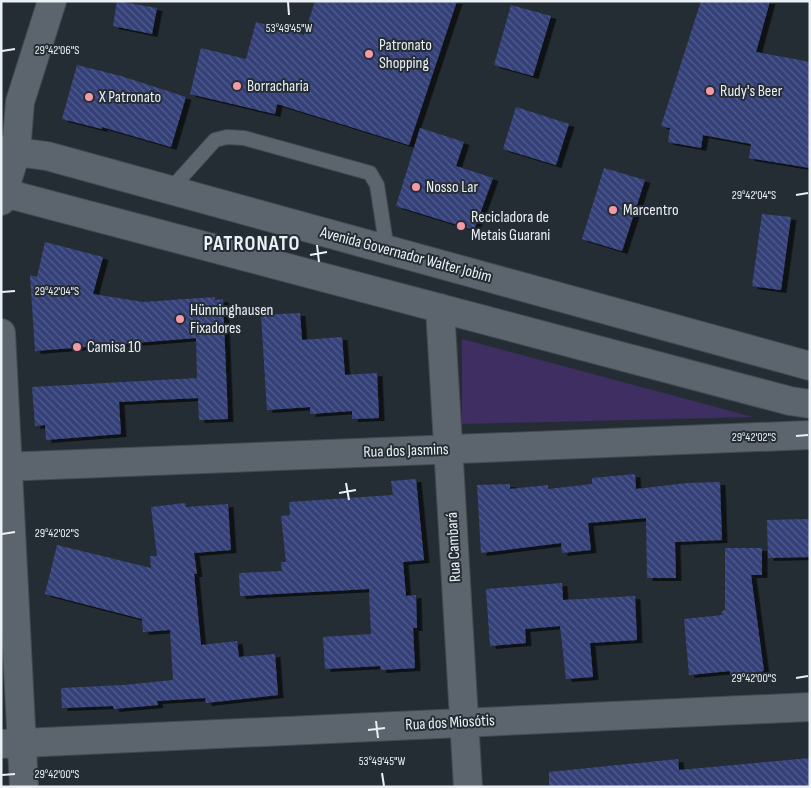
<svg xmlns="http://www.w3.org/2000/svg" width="811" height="788" viewBox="0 0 811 788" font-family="'Sofia Sans Condensed',sans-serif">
<defs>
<pattern id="building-back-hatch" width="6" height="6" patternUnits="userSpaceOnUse" patternTransform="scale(1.25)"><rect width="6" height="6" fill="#344178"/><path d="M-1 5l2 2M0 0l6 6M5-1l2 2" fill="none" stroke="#525d8c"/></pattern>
<filter id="shadow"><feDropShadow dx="5.5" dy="3" stdDeviation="0" flood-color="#0009"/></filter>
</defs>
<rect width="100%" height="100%" fill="#252d34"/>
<path fill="#3e2e61" d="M462 339 753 417 462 424Z"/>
<path fill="url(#building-back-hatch)" filter="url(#shadow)" d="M117 1 157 8 152 34 113 26Z
M315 1H457L409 145 277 104 275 114 190 94 201 48 246 59 256 22 304 35Z
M701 1H770L756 52 810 62V168L749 158 751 144 703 135 701 148 668 142 670 128 661 126Z
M511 5 551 16 533 76 494 65Z
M77 65 121 76 186 97 171 147 102 127V129L62 119Z
M516 107 569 124 556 165 503 149Z
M420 128 464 142 456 166 493 178 474 230 396 206Z
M604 168 645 180 622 251 582 239Z
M762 214 791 217 781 290 752 286Z
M45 242 103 257 93 294 143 302 215 297V300L223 299 228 419 199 420 198 398 119 402 121 434 46 440 45 425 35 426 32 387 197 378 196 338 35 351 30 275 37 277Z
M300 313 302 340 342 337 345 375 377 373 379 418 352 419V411L310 414V407L267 410 261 315Z
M635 474 636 489 687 483 720 482 722 540 675 542 676 578H647L646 518 588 523 591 550 562 553 561 543 481 553 477 485 510 484V489L548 485V489L592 484V478Z
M416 479 424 560 403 562 406 596 416 595 417 628H413L415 668 381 670 380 666 325 669 323 637 371 634 369 589 240 596 239 573 282 571 281 562H286L281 516 290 515 289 502 393 495 391 481Z
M185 503 186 507 228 504 231 550 194 553 197 574H194L201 645 237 641 239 657 275 654 278 695 206 703 205 698 157 701 158 705 114 709 113 706 62 708 61 688 124 685 173 680 170 630 143 632 142 619 45 594 57 545 151 568 150 556H157L151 507Z
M810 519V557L768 558 767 520Z
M725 548H762V575H751L764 671 730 676V671L689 675 684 619 722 615V611L725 610Z
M562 583 563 600 635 596 637 640 590 643 593 677 566 679 560 626 525 629 526 643 490 646 486 589Z
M810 758V787H549V772L678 759 679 770Z"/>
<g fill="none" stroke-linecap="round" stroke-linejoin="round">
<g stroke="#434a50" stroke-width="16">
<path id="lane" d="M170 190 215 140 227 137 244 138 370 173 377 185 387 250"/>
</g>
<g stroke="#434a50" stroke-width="30">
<path id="street" d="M440 308 468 787
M1 467 810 435
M1 744 810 707"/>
</g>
<g stroke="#434a50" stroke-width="30">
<path id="secondary" d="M1 150 47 156 810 366
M1 192 790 401 810 404
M1 201 16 152 20 102 52 1
M1 333 24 787"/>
</g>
<use href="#lane" stroke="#5c656e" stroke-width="14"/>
<use href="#street" stroke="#5c656e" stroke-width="28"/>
<use href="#secondary" stroke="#5c656e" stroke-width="28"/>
</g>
<path fill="none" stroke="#ebf0f5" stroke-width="2" d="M288 2 289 15M2 51 15 49M796 195 808 193M317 245 319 262M310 255 327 252M2 292 15 291M796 436 808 435M346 483 349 500M339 493 356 490M2 534 15 532M796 678 808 676M376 721 378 738M368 730 385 728M382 773 384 786M2 775 15 774"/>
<g fill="#f49aa6" stroke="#252d34" stroke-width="2">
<circle cx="369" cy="54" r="5"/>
<circle cx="237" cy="86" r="5"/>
<circle cx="710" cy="91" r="5"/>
<circle cx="89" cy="97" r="5"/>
<circle cx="416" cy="187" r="5"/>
<circle cx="613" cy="210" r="5"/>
<circle cx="461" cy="226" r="5"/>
<circle cx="180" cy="319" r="5"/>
<circle cx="77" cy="347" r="5"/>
</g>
<g text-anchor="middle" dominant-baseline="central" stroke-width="4" stroke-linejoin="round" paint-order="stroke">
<g font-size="16" fill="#ebf0f5" stroke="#252d34" text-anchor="start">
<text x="379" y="45">Patronato<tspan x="379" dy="18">Shopping</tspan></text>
<text x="247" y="86">Borracharia</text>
<text x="720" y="91">Rudy's Beer</text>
<text x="99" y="97">X Patronato</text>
<text x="426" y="187">Nosso Lar</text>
<text x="623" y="210">Marcentro</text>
<text x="471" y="217">Recicladora de<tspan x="471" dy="18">Metais Guarani</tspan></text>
<text x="190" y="310">Hünninghausen<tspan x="190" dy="18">Fixadores</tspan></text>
<text x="87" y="347">Camisa 10</text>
</g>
<g font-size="16" fill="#ebf0f5" stroke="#252d34">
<text transform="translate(406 255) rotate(15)">Avenida Governador Walter Jobim</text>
<text transform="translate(406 451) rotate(-2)">Rua dos Jasmins</text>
<text transform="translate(454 547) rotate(-93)">Rua Cambará</text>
<text transform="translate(450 723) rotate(-3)">Rua dos Miosótis</text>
</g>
<g font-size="21" font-weight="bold" letter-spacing="1" fill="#ebf0f5" stroke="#252d34">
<text x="252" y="243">PATRONATO</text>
</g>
</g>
<g font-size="12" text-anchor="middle" fill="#ebf0f5" stroke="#252d34" stroke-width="4" stroke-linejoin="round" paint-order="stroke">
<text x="289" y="32">53°49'45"W</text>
<text x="57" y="54">29°42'06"S</text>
<text x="754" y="199">29°42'04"S</text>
<text x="57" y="295">29°42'04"S</text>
<text x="754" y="441">29°42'02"S</text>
<text x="57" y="537">29°42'02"S</text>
<text x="754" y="682">29°42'00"S</text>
<text x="382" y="765">53°49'45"W</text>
<text x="57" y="778">29°42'00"S</text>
</g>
<rect width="811" height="788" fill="none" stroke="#ebf0f5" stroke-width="5"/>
</svg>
